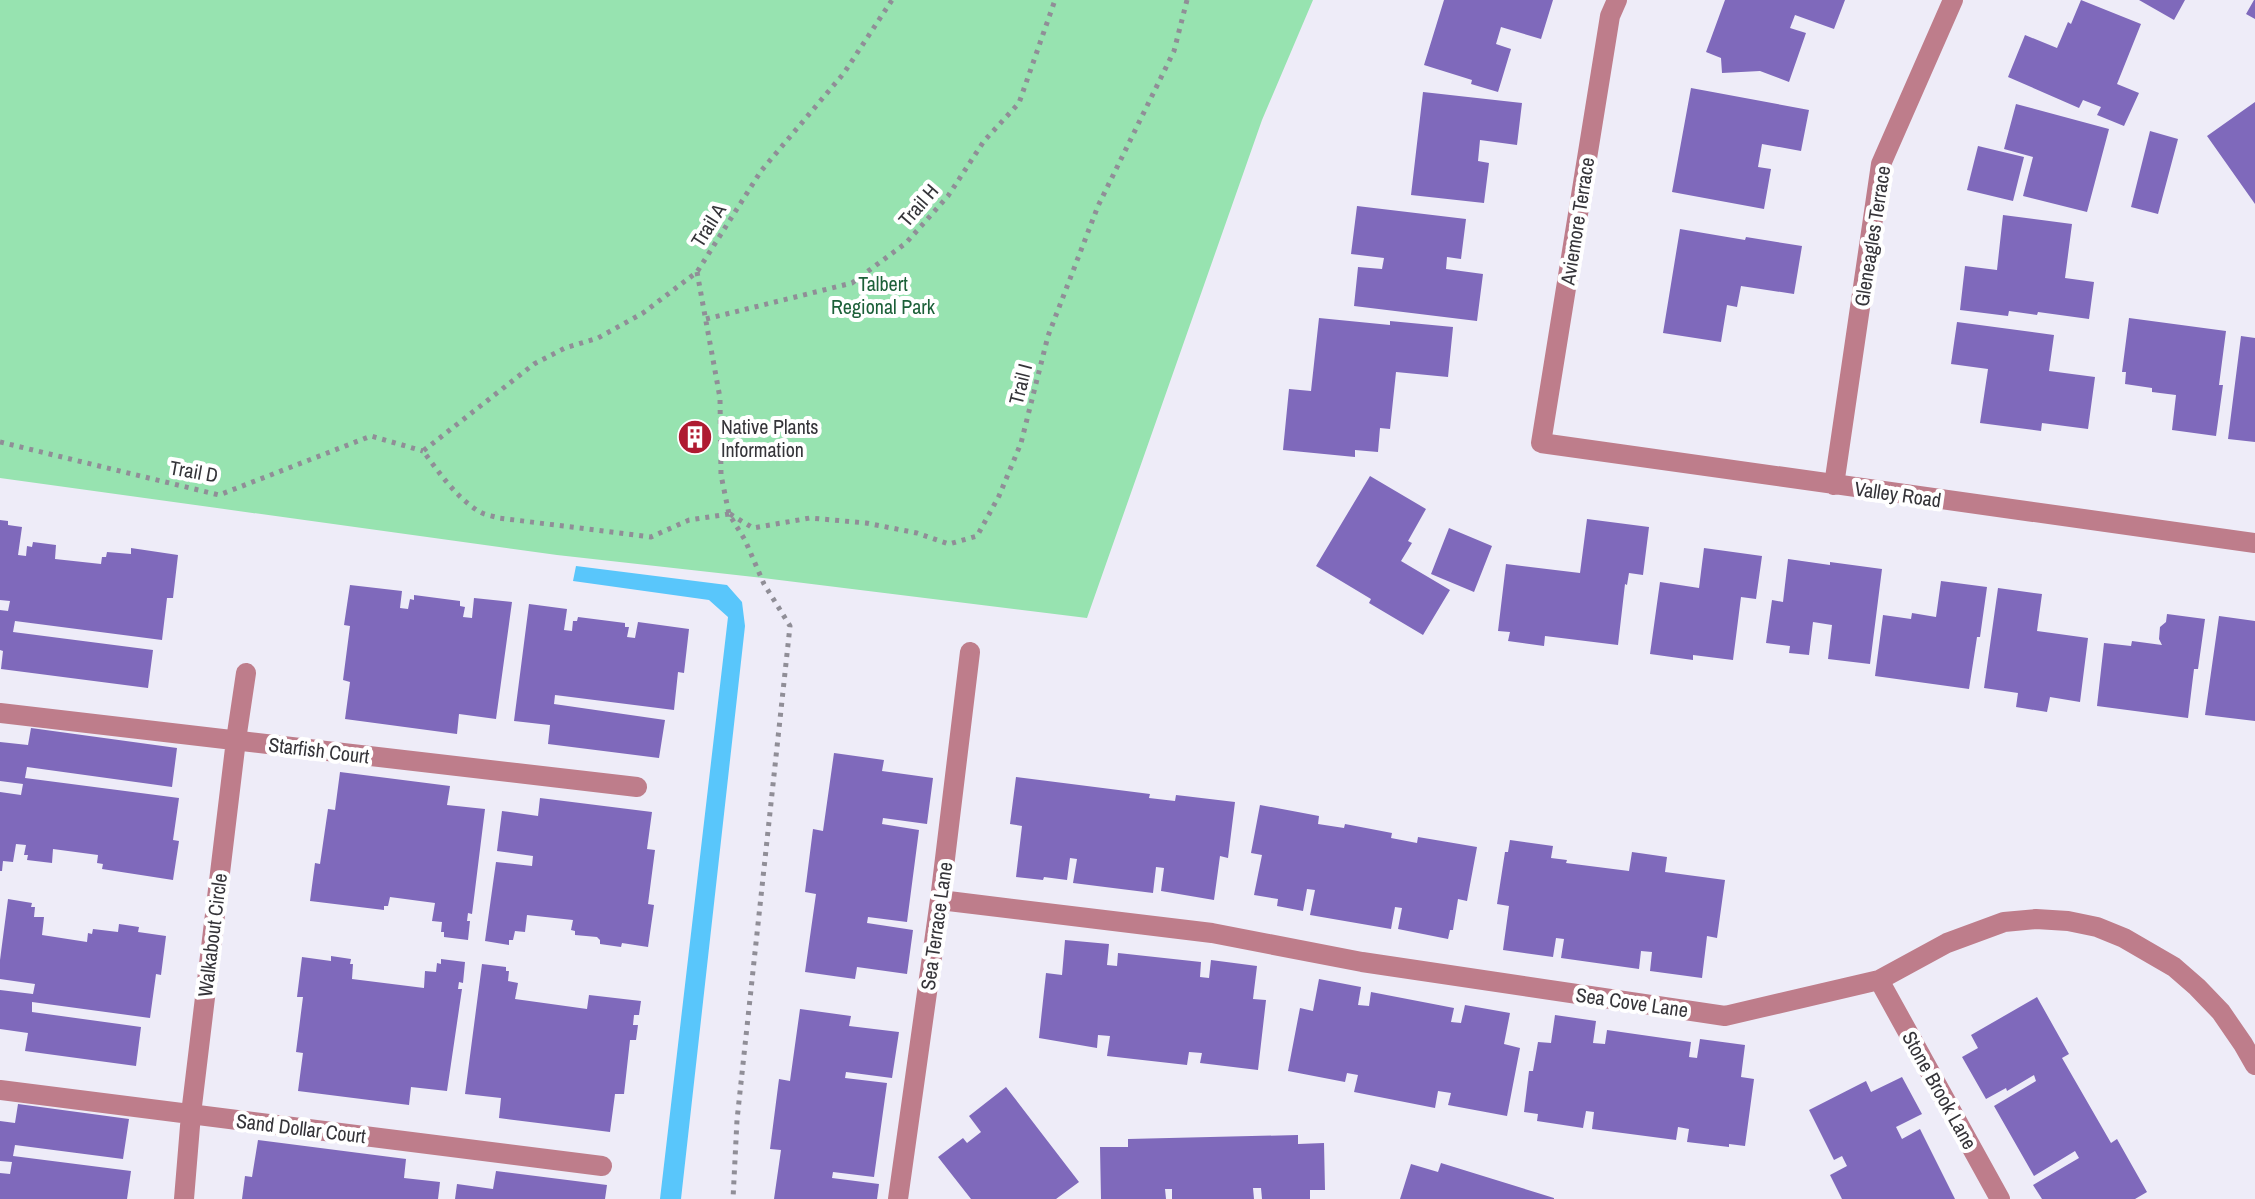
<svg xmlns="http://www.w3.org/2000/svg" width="2255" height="1199" viewBox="0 0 2255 1199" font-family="'Archivo Narrow',sans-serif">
<rect width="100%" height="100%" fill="#eeecf8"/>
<path fill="#97e3b0" d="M0 0H1313L1262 120 1087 618 763 578 557 555 0 478Z"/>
<path fill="#59c6fb" d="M576 566 727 585 742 602 745 626 681 1199H660L728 617 709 600 573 581Z"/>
<path fill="#7f69bb" d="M1444 0H1553L1541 39 1501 27 1496 44 1511 49 1498 92 1471 84 1472 80 1424 65Z
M1725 0H1845L1834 29 1795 15 1790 28 1806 33 1789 82 1760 71 1722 73 1721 58 1706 52Z
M2081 0 2141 24 2117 84 2139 93 2124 126 2097 115 2101 107 2083 100 2079 108 2008 77 2025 35 2057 48 2068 22 2071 24Z
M2139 0H2185L2174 20Z
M2254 0H2255V19L2246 14Z
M1691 88 1809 110 1801 151 1762 144 1758 167 1771 169 1764 209 1672 192Z
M1423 92 1522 103 1517 145 1480 140 1478 161 1489 163 1484 203 1411 195Z
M2255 102V204L2207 136Z
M2016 104 2109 129 2087 212 2023 196 2033 157 2004 149Z
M2150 131 2178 139 2158 214 2131 207Z
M1978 146 2024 157 2013 201 1967 190Z
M1357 206 1466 219 1461 259 1447 257 1446 269 1483 274 1477 321 1354 306 1358 267 1382 269 1384 258 1351 254Z
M2003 215 2072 224 2065 278 2094 282 2089 319 2038 312 2037 315 2009 311 2008 316 1960 310 1965 266 1997 270Z
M1680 229 1745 240 1746 237 1802 246 1794 294 1741 286 1737 307 1727 305 1721 342 1663 333Z
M1319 318 1390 325V321L1453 327 1448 377 1396 372 1390 429 1380 428 1378 452 1355 450V457L1283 450 1289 389 1311 391Z
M2129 318 2226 331 2219 385H2223L2216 436 2172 430 2176 395 2152 392V388L2125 384 2126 372H2122Z
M1957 322 2054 335 2049 371 2095 377 2088 429 2042 423 2041 431 1980 423 1988 369 1951 364Z
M2241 336 2255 338V442L2228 439Z
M686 426 707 431 704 447 682 443Z
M1370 476 1426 509 1408 541 1412 543 1401 561 1450 590 1423 635 1369 603 1371 599 1316 566Z
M1587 519 1649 527 1643 575 1629 573 1627 585 1625 584 1618 645 1545 636 1544 646 1508 641 1510 632 1498 631 1506 564 1580 573Z
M0 520 8 521V525L22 527 18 555 26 556 27 546 32 547 33 542 56 545 55 559 101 564 102 557H106L107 552 131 554V548L178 555 173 598H167L162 640 15 621 13 632 153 650 148 688 1 669 3 651 0 650V610L8 611 10 601 0 600Z
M1449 528 1492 546 1474 592 1431 574Z
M1704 548 1762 556 1756 599 1741 597 1733 660 1693 655V660L1650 654 1660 582 1699 588Z
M1788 559 1830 565V562L1882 569 1870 664 1828 659 1832 625 1813 622 1809 655 1789 653 1790 646 1766 643 1772 600 1783 602Z
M1941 581 1987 587 1980 637H1977L1969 689 1875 676 1883 615 1911 619 1912 613 1936 617Z
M350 585 402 591 400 608 408 609 410 599 414 600V595L460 601V606L465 607 463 617 472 618 474 598 512 602 496 719 459 714 457 734 345 719 350 682 343 680 350 626 344 625Z
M1998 588 2042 594 2037 631 2088 638 2080 702 2050 697 2047 712 2016 707 2018 693 1984 688Z
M529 604 567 609 564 630 572 631 573 621H577L578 617 625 623V627H629L627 637 635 638 638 622 689 629 684 673 678 672 674 710 555 695 554 704 665 720 659 758 548 744 550 725 514 721Z
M2167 614 2205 619 2198 669H2194L2188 718 2097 706 2104 643 2131 646 2132 641 2162 645 2159 639 2160 627 2166 622Z
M2219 616 2255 621V721L2205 715Z
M31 728 177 748 172 787 27 767 25 778 179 798 173 840 179 841 173 880 102 869 103 864 97 863 98 855 53 849 52 863 27 860 28 855H24L26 845 16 844 13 862 3 861 2 871H0V792L21 795 23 784 0 781V742L28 745Z
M834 753 884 760 882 771 933 778 927 824 883 818 882 824 919 830 907 922 868 917 867 923 913 930 907 974 857 967 855 979 805 972 816 894 805 892 813 829 823 831Z
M340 772 450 786 447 805 485 809 472 914 468 913 467 921H470L468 940 444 937V932H441L442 922 432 921 435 903 390 897 388 906H384V910L310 901 315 863 320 864 328 809 335 810Z
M1016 777 1150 794 1149 798 1175 801 1176 795 1235 802 1228 858 1220 856 1214 900 1161 891 1164 868 1156 867 1153 893 1073 883 1077 859 1070 858 1067 880 1044 877 1043 880 1016 877 1022 826 1010 824Z
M540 798 652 812 647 849 655 850 648 904 654 905 648 947 622 943 621 947 600 944V940L597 937 575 935V931L571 930 573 920 527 915 525 932 515 931 513 940H509V945L485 941 496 862 532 866 533 856 497 851 502 811 538 816Z
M1260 805 1319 816 1318 824 1344 828 1345 824 1392 833 1391 838 1417 843 1418 837 1477 847 1467 901 1458 899 1453 930H1450L1448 939 1398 929 1402 908 1395 907 1391 929 1310 915 1315 890 1307 889 1303 911 1277 906 1278 899 1254 895 1262 855 1251 853Z
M1510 840 1553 846 1551 858 1567 860 1566 863 1629 871 1632 852 1667 857 1665 872 1725 880 1717 938 1707 936 1702 978 1650 971 1652 952 1641 951 1639 969 1561 958 1564 939 1556 938 1553 957 1503 950 1509 906 1497 904 1505 852H1508Z
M8 899 32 903 31 907H35L34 917H44L42 935 87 942 88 933 92 934 93 929 118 932 119 924 139 927 138 932 166 936 161 975 156 974 150 1018 32 1002V1012L141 1027 136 1066 25 1051 28 1033 0 1029V990L33 994 35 984 0 979V960Z
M1065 940 1109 944 1107 965 1117 966 1118 953 1201 962 1200 977 1209 978 1211 960 1257 966 1253 999 1266 1000 1258 1070 1200 1063 1202 1053 1189 1052 1187 1065 1107 1056 1110 1036 1098 1035 1097 1048 1039 1038 1046 973 1062 975Z
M331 956 351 959 350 964H353L352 979 424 988 425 971 436 972 437 963 441 964V959L465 962 463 983 459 982 458 989H462L447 1091 411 1087 409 1105 298 1091 303 1053 296 1052 303 997H297L302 957 331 961Z
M482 964 506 967V971H509L508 981 518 983 515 999 587 1009 589 995 641 1001 639 1015H634L633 1025H638L636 1040H630L624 1094H615L610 1132 499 1118 501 1098 465 1094Z
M1319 979 1361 987 1358 1005 1369 1006 1371 992 1454 1008 1451 1022 1461 1023 1465 1005 1510 1013 1504 1044 1520 1048 1507 1116 1448 1105 1451 1093 1438 1091 1435 1108 1354 1092 1358 1075 1347 1073 1345 1082 1288 1071 1300 1008 1313 1011Z
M2037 997 2069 1054 2062 1058 2111 1143 2117 1139 2147 1192 2135 1199H2042L2033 1185 2079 1158 2075 1151 2034 1176 1994 1106 2036 1081 2034 1075 2007 1091 2006 1088 1986 1099 1962 1057 1978 1048 1971 1035Z
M800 1009 851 1016 849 1026 899 1032 892 1078 846 1072 845 1078 887 1083 874 1177 833 1172 832 1178 879 1184 877 1199H774L781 1150 770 1149 779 1079 790 1081Z
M1555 1015 1596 1021 1593 1043 1605 1044 1607 1030 1691 1042 1689 1057 1697 1058 1700 1039 1745 1045 1741 1077 1754 1079 1745 1146 1729 1144V1147L1687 1142 1689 1129 1678 1127 1676 1140 1592 1129 1594 1112 1586 1111 1583 1128 1537 1121 1538 1114 1524 1112 1529 1071H1533L1538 1042 1551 1043Z
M1902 1077 1922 1114 1896 1127 1902 1139 1920 1129 1955 1199H1842L1830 1175 1847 1166 1842 1156 1834 1160 1809 1110 1866 1081 1871 1092Z
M1006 1087 1079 1182 1056 1199H971L938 1157 963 1138 967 1143 981 1132 969 1116Z
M18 1104 129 1119 123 1159 15 1145 13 1156 131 1171 127 1199H0V1173L10 1174 12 1162 0 1161V1121L15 1123Z
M1298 1135V1144L1324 1143 1325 1190H1310V1199H1262L1261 1188H1253L1254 1199H1172V1189H1165L1166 1199H1101L1100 1147H1128V1139Z
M258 1140 406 1159 404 1178 440 1182 438 1199H242L245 1176 252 1177Z
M1441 1163 1554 1198V1199H1400L1411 1164 1438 1172Z
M496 1171 607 1185 605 1199H455L457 1184 493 1189Z"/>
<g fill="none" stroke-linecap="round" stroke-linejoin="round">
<path stroke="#908e97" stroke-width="5" stroke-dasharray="4 6" stroke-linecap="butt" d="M697 272 720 398 721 475 729 514 745 540 764 584 790 626 737 1120 733 1199
M706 319 852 283 906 243 948 196 984 141 1019 103 1055 0
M0 442 219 495 371 436 423 451
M729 514 689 520 651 537 499 518C493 516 485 515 480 512 456 498 439 472 423 451L534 364 565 348 598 338 643 313 697 272 761 171 844 73 892 0
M730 514 753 528 810 518 866 523 917 533 949 544 977 536 999 496 1021 443 1048 336 1098 206 1174 51 1187 0"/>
<path stroke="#be7d8b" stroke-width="20" d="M1617 0 1610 16 1541 443 2255 543
M1834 485 1881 164 1953 0
M0 713 637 787
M940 900 1212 933 1362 962 1725 1016 1879 980 1947 943 2004 922 2036 919 2068 921 2097 927 2124 938 2174 967 2197 987 2221 1012 2243 1044 2255 1065
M1879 980 2000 1199
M0 1090 602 1166
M184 1199 191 1114 236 740 246 673
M898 1199 940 900 970 652"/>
</g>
<defs>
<g id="building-disc" transform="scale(1.8)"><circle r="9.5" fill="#af1b31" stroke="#fff"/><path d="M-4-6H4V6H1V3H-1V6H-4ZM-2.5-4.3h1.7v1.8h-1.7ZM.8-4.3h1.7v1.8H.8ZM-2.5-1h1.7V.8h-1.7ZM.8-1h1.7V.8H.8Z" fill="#fff"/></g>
</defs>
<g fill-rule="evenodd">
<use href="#building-disc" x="695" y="437"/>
</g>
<g text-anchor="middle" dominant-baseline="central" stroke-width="8" stroke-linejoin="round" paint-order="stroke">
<g font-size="20" fill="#353439" stroke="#fff">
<text transform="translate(918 205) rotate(-49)">Trail H</text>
<text transform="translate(1577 221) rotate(-81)">Aviemore Terrace</text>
<text transform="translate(708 225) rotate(-58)">Trail A</text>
<text transform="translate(1872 236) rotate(-81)">Gleneagles Terrace</text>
<text transform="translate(1020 384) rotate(-76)">Trail I</text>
<text transform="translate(194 471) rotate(10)">Trail D</text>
<text transform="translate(1898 494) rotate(8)">Valley Road</text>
<text transform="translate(319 750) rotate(7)">Starfish Court</text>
<text transform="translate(936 926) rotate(-82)">Sea Terrace Lane</text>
<text transform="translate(212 935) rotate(-83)">Walkabout Circle</text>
<text transform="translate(1632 1002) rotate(8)">Sea Cove Lane</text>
<text transform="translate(1940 1090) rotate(61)">Stone Brook Lane</text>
<text transform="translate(301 1128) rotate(7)">Sand Dollar Court</text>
</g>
<g font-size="20" fill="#1c6039" stroke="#fff">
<text x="883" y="283">Talbert<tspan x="883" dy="23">Regional Park</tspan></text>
</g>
<g font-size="20" fill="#353439" stroke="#fff" text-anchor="start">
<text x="721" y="426">Native Plants<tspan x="721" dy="23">Information</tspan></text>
</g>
</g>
</svg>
